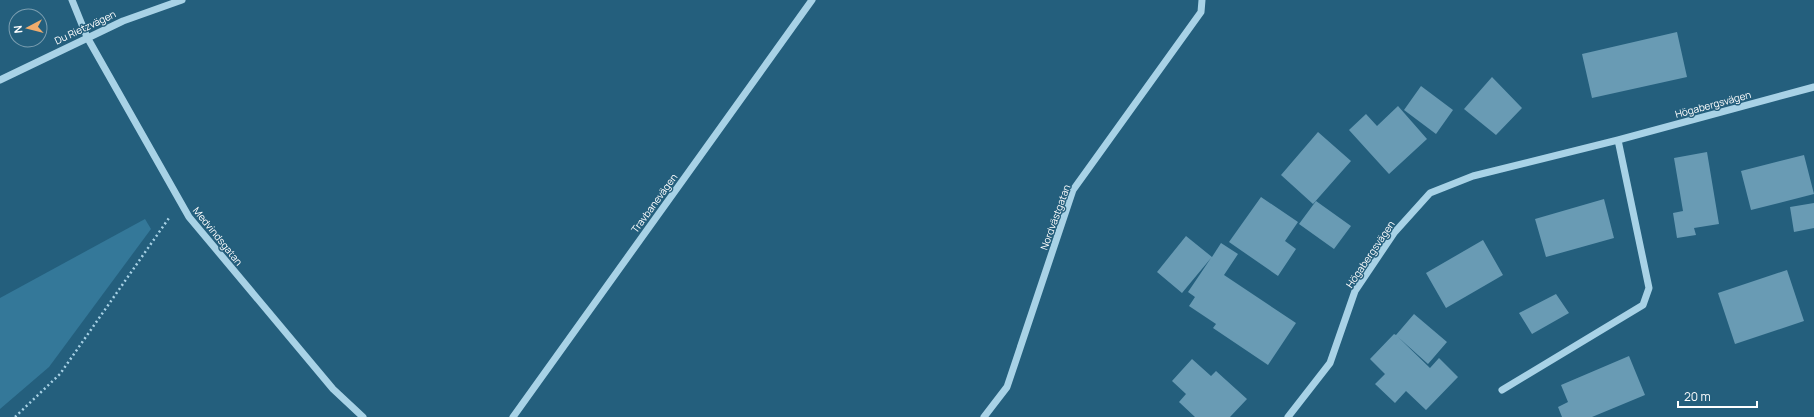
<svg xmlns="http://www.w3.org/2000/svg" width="1814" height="417" viewBox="0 0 1814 417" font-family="Manrope,sans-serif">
<rect width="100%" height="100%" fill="#245f7d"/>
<path fill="#347899" d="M145 219 151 229 49 367 0 409V298Z"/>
<path fill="#699bb4" d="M1677 32 1687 77 1592 98 1582 54Z
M1492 77 1522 108 1496 135 1464 109Z
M1421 86 1453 110 1436 134 1404 110Z
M1398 106 1427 139 1389 174 1349 130 1366 114 1377 126Z
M1318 132 1351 161 1313 204 1281 175Z
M1707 152 1719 224 1694 228 1696 235 1677 238 1673 213 1683 211 1674 158Z
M1804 155 1814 194 1751 210 1741 171Z
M1261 197 1298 222 1285 241 1296 249 1278 276 1229 242Z
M1604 199 1614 238 1546 257 1535 219Z
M1316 201 1351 226 1334 249 1299 224Z
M1814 203V228L1794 232 1790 207Z
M1186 236 1212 257 1221 243 1238 254 1224 275 1296 323 1268 365 1213 328 1216 324 1189 306 1195 297 1188 292 1211 258 1182 293 1157 272Z
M1483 240 1503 275 1446 308 1426 273Z
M1787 270 1804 321 1735 344 1718 293Z
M1556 294 1569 313 1532 334 1519 313Z
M1414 314 1447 342 1428 364 1398 337 1430 368 1439 358 1458 377 1426 410 1406 391 1395 403 1375 384 1385 374 1370 359 1394 334 1396 335Z
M1629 356 1645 395 1592 417H1562L1558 407 1568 402 1561 385Z
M1192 359 1211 376 1216 371 1247 399 1230 417H1195L1179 402 1186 394 1172 381Z"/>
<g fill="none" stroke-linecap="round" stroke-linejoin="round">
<path stroke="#a8d2e6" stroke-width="2.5" stroke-dasharray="2 3" stroke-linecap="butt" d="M15 417 60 374 169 218"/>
<path stroke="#a8d2e6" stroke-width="7" d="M72 0 87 37 189 217 333 389 363 417
M0 80 123 21 182 0
M1502 390 1643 305 1649 288 1618 140
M513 417 812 0
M984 417 1007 387 1073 190 1201 12 1202 0
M1288 417 1330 363 1355 291 1394 233 1430 193 1473 176 1618 140 1814 87"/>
</g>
<g text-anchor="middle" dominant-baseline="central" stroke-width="3" stroke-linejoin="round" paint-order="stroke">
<g font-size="10" fill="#fff" stroke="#245f7d">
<text transform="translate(85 27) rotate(-25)">Du Rietzvägen</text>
<text transform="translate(1713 104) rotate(-15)">Högabergsvägen</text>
<text transform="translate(654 203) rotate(-54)">Travbanevägen</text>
<text transform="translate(1055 217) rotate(-70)">Nordvästgatan</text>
<text transform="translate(218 236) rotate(51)">Medvindsgatan</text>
<text transform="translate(1370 254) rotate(-56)">Högabergsvägen</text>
</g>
</g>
<g transform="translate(28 28) rotate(263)"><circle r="19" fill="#245f7d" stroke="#7c9fb1"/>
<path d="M0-3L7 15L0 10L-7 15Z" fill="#f0ac6c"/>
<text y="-6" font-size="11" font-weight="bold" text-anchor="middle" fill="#ffffff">N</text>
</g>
<path d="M1678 401v6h79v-6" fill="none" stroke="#ffffff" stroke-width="2"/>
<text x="1684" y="401" font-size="12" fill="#ffffff" stroke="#245f7d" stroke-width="3" paint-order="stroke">20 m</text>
</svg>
